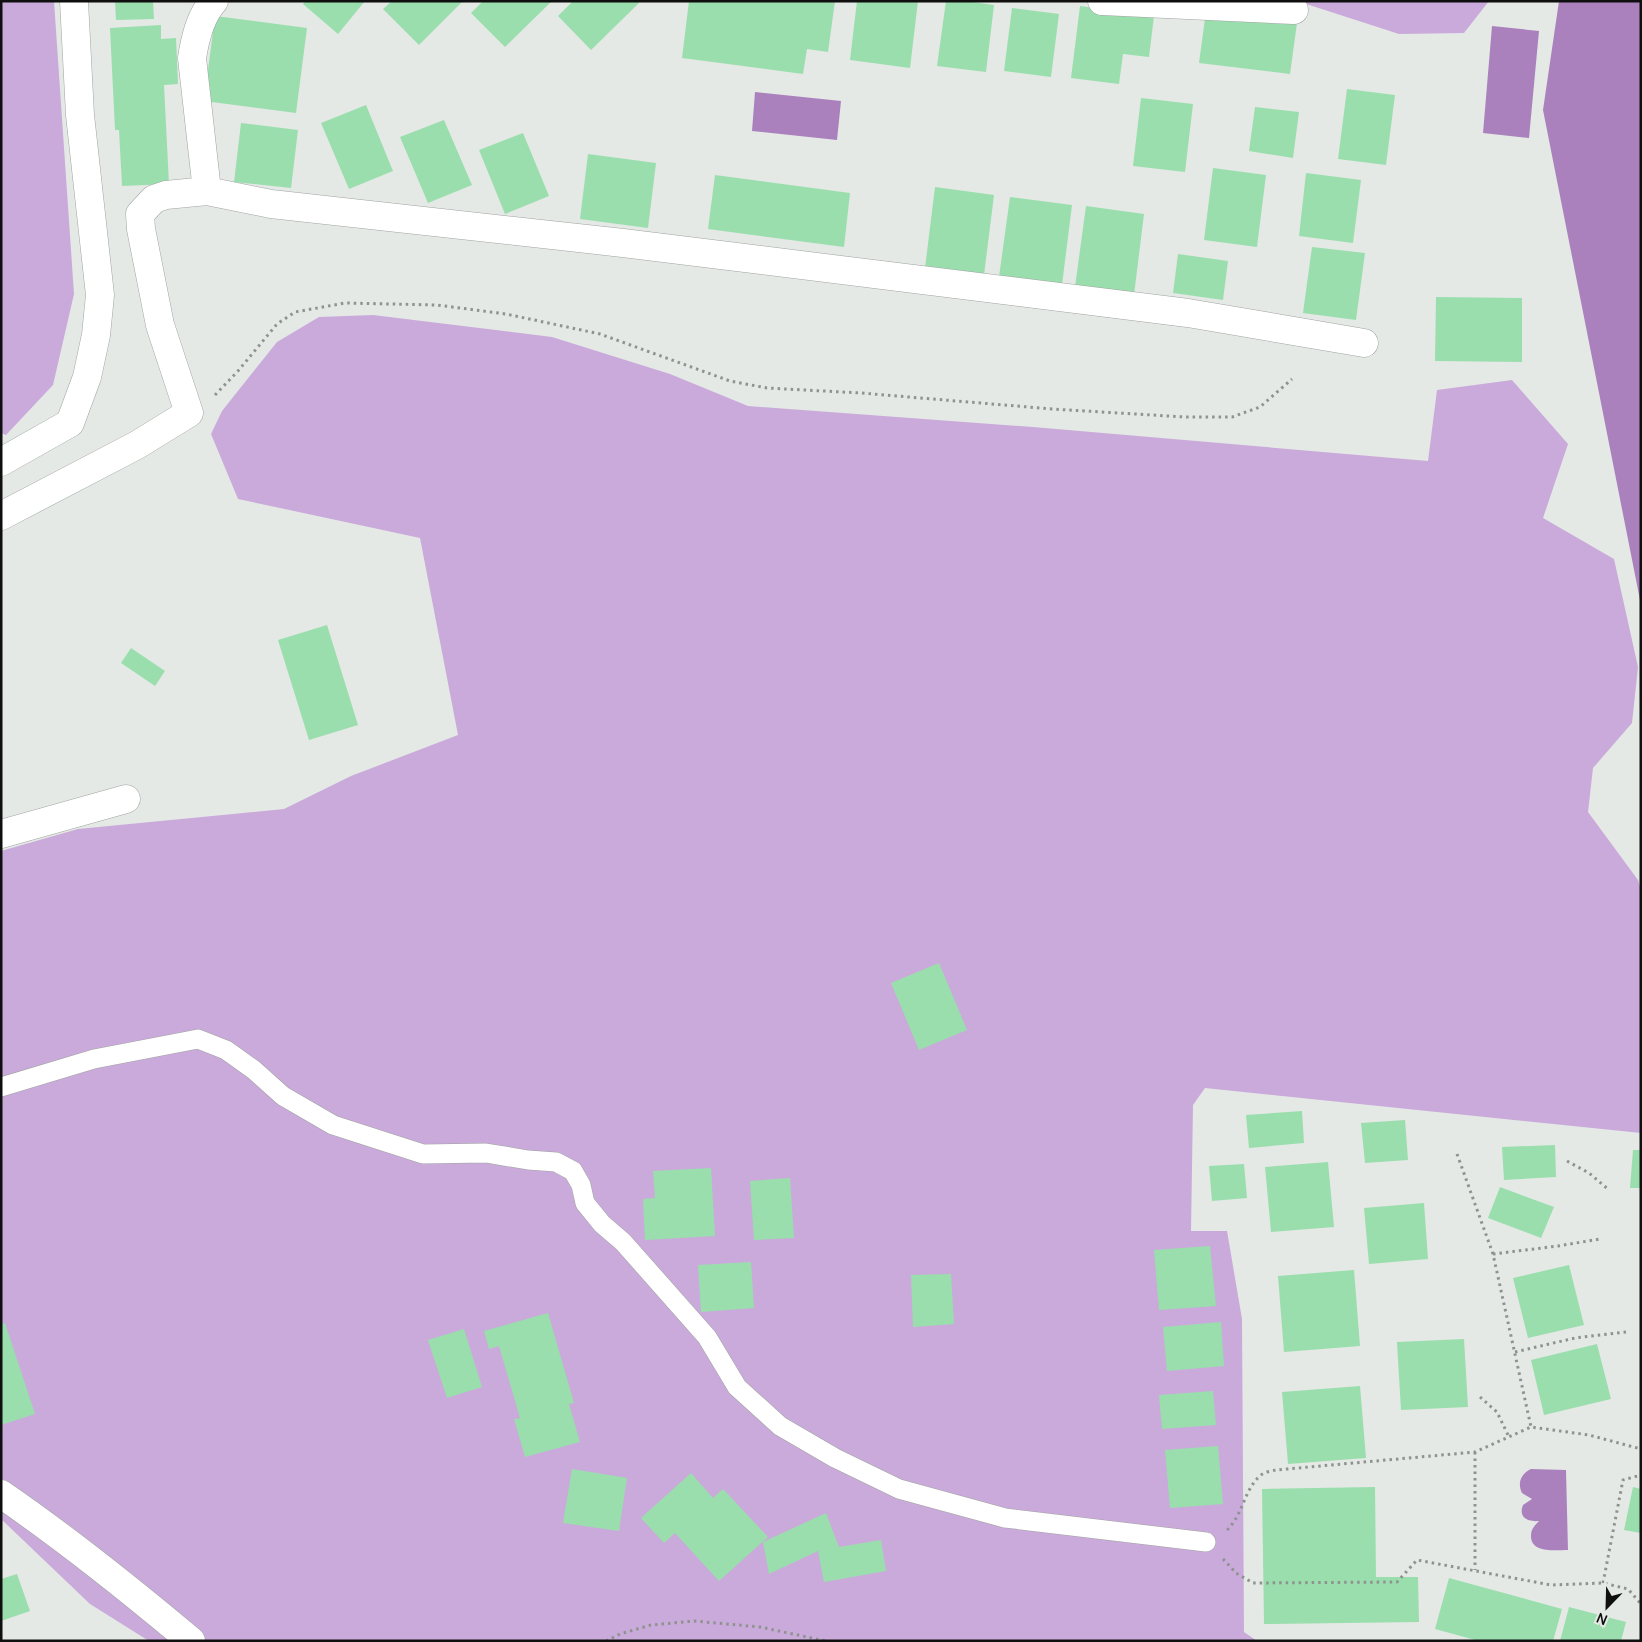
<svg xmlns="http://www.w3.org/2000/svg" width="1642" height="1642" viewBox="0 0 1642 1642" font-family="Manrope,sans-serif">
<rect width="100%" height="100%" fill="#e4e9e5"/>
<path fill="#caaada" d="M1 1H54L74 294 53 385 6 435 1 433Z
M1297 1H1489L1464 33 1399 34Z
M373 315 552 337 670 374 748 406 1033 427 1428 461 1437 390 1512 380 1568 444 1543 518 1614 559 1638 667 1632 723 1593 768 1588 812 1638 880 1641 890V1133L1205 1088 1193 1105 1191 1231H1227L1242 1319 1244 1632 1257 1641H149L90 1604 1 1519V851L78 829 284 809 351 776 458 735 420 538 238 499 211 434 222 411 277 342 319 317Z"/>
<path fill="#aa81bd" d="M1559 1H1641V605L1543 110Z
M1492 26 1539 31 1529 138 1483 133Z
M755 92 841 101 837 140 752 131Z
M1531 1469 1566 1470 1568 1550C1556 1550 1530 1554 1531 1535 1531 1529 1535 1525 1539 1521 1528 1522 1518 1518 1523 1505L1532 1499 1522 1493C1517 1482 1521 1474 1531 1469Z"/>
<path fill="#9adead" d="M115 1H153L154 19 116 20Z
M305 1H365L338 34 303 4Z
M392 1H463L419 45 383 9Z
M483 1H552L505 47 471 13Z
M573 1H638L639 3 591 50 558 16Z
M689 1H835L828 52 807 49 803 74 682 58Z
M857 1H918L910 68 850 60Z
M946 1H965L994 5 986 72 937 66Z
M1080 6 1154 16 1149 57 1123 54 1119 84 1071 78Z
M1012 8 1059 14 1051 77 1004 71Z
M1206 11 1297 23 1290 74 1199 63Z
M215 16 307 28 296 113 204 101Z
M161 25V39L176 38 178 84 164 85 169 184 122 186 119 130H115L110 28Z
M1347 89 1395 95 1386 165 1338 159Z
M1141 98 1193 104 1185 172 1133 166Z
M366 105 393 171 349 189 321 123Z
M1255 107 1299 112 1293 158 1249 151Z
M444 120 472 185 428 203 400 137Z
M241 123 298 130 291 188 234 182Z
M523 133 549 196 505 214 479 150Z
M588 154 656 163 648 228 580 219Z
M1213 168 1266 175 1257 247 1204 240Z
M1306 173 1361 180 1353 243 1299 236Z
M715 175 850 193 844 247 708 229Z
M935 187 994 195 984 275 925 268Z
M1010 197 1072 205 1062 285 999 277Z
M1086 206 1144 214 1134 295 1075 287Z
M1312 247 1365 253 1356 320 1303 313Z
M1178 254 1228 261 1223 300 1173 293Z
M1436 297 1522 298V362L1435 361Z
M327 625 358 725 309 740 278 640Z
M131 648 165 671 155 686 121 663Z
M939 963 967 1030 919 1050 891 983Z
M1302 1111 1304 1143 1249 1148 1246 1115Z
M1405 1120 1408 1160 1365 1163 1361 1123Z
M1555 1145 1556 1177 1504 1180 1502 1147Z
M1633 1150H1641V1188H1630Z
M1328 1162 1334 1227 1271 1232 1265 1167Z
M1244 1164 1247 1198 1212 1201 1209 1166Z
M711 1168 715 1236 645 1240 643 1199 655 1198 653 1171Z
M790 1178 794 1238 754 1240 750 1181Z
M1500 1187 1554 1207 1541 1238 1488 1218Z
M1424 1203 1428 1259 1369 1264 1364 1208Z
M1210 1246 1216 1306 1159 1310 1154 1250Z
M751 1262 754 1308 701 1312 698 1265Z
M1569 1265 1584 1325 1528 1338 1513 1278Z
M1354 1270 1360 1346 1284 1352 1278 1276Z
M951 1274 954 1324 913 1327 911 1275Z
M548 1313 574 1403 569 1404 580 1442 525 1457 514 1419 520 1418 499 1346 489 1349 484 1331Z
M1221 1322 1224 1366 1167 1371 1163 1327Z
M5 1323 35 1414 1 1425V1324Z
M464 1329 482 1387 447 1398 428 1340Z
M1464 1339 1468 1407 1401 1410 1397 1342Z
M1597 1344 1611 1399 1544 1415 1531 1360Z
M1360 1386 1366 1458 1288 1464 1282 1392Z
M1213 1391 1216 1425 1162 1429 1159 1395Z
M1218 1446 1223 1504 1170 1508 1165 1450Z
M572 1469 627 1478 619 1531 563 1523Z
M691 1473 713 1498 723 1489 768 1537 719 1581 675 1533 664 1543 641 1518Z
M1375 1487 1376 1577H1418L1419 1622 1264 1624 1262 1489Z
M1633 1487 1641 1489V1533L1624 1530Z
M826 1513 839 1547 881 1540 886 1571 824 1582 818 1551 769 1574 763 1542Z
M17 1574 30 1611 1 1621V1579Z
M1449 1578 1562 1609 1553 1641H1479L1435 1629Z
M1569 1607 1626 1622 1621 1641H1560Z"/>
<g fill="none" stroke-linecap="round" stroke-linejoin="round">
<g stroke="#a0a4a1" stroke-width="20">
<path id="lane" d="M1 1087 94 1059 198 1039 226 1050 254 1070 283 1096 333 1125 423 1154 486 1153 528 1160 556 1162 573 1171 581 1185 585 1203 602 1224 623 1242 707 1337 737 1387 780 1426 835 1458 899 1489 1005 1518 1206 1542"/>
</g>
<g stroke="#a0a4a1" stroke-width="29">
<path id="street" d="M1102 1 1294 10
M207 191 192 58C195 39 200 16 214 1
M1 462 70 423 87 377 96 335 100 295 80 115 74 1
M1 516 137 445 189 413 160 325 141 229 140 214 154 199 166 195 207 191 271 204 623 243 1188 313 1364 343
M1 834 126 799
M1 1494C68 1540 129 1589 191 1641"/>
</g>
<path stroke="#8f9390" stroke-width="3" stroke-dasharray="2.5 4" stroke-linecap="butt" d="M215 395 238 371 277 324 295 312 345 303 437 305 506 314 600 334 730 381 767 388 861 393 1052 409 1185 417H1232L1260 407 1292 379
M1457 1154 1493 1254 1531 1427
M1567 1161 1589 1173 1609 1190
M1493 1254 1558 1246 1600 1239
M1515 1352 1575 1338 1626 1332
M1480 1397 1497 1412 1509 1437
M1475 1452V1570
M1227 1530C1243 1515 1244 1489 1261 1475 1265 1472 1271 1471 1276 1470L1475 1452 1531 1427 1589 1435 1641 1449
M1223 1559 1236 1573 1253 1583 1397 1582 1417 1560 1551 1585 1603 1583 1628 1589 1641 1604
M1603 1583 1623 1480 1641 1475
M606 1641 620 1634 651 1625 694 1621 760 1627 826 1641"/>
<use href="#lane" stroke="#fff" stroke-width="19"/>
<use href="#street" stroke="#fff" stroke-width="28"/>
</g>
<rect width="1642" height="1642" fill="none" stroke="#0e0f0e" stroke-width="5"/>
<g transform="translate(1607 1607) rotate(203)" stroke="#e4e9e5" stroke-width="4" paint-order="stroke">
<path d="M0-4L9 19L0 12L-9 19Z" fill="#0e0f0e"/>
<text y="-8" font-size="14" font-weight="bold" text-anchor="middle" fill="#0e0f0e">N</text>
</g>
</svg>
